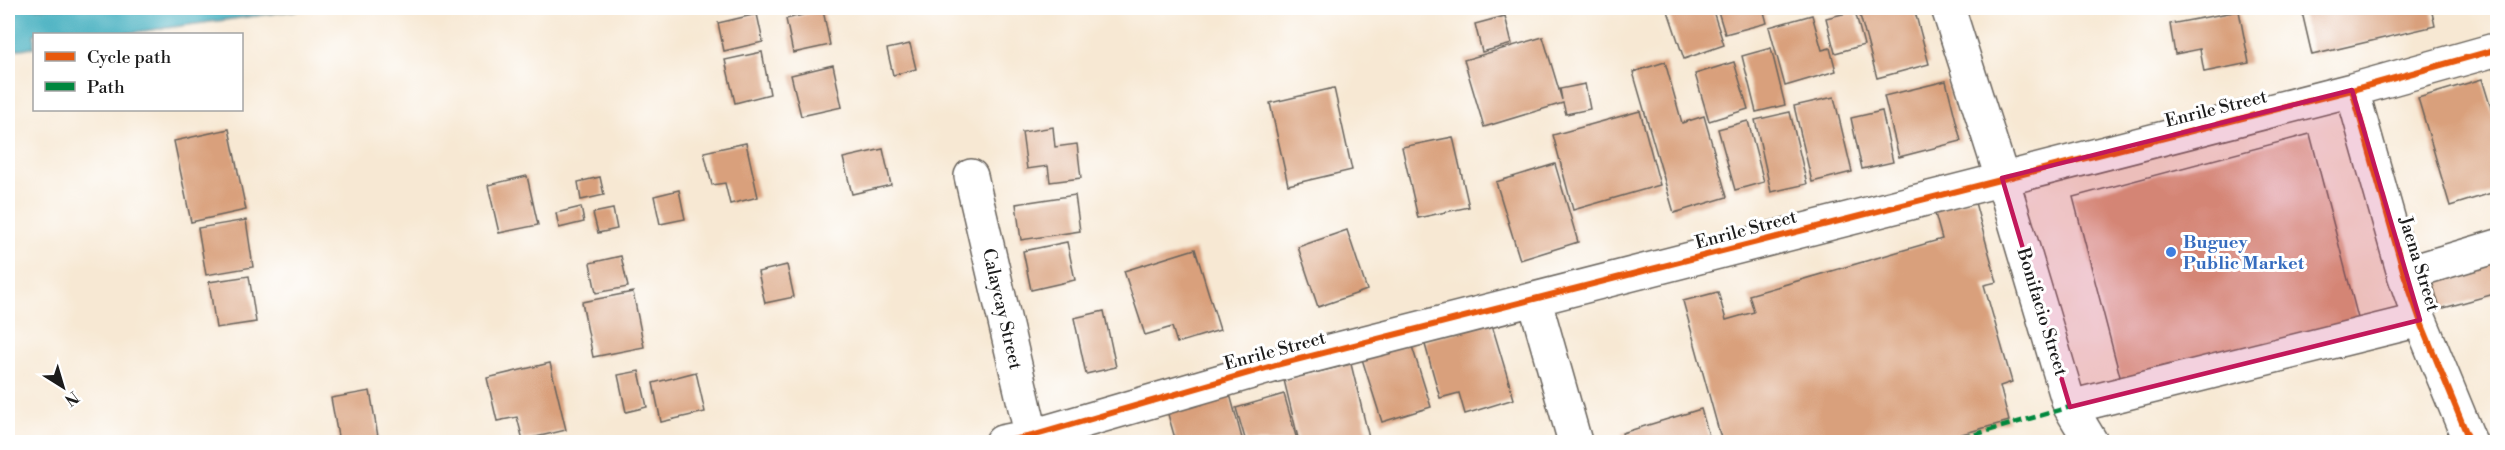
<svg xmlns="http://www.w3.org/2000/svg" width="2505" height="450" viewBox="0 0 2505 450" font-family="'Libre Bodoni',serif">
<rect width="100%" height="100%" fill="#fff"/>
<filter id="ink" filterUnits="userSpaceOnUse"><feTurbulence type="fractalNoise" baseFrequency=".0167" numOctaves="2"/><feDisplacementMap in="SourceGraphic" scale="12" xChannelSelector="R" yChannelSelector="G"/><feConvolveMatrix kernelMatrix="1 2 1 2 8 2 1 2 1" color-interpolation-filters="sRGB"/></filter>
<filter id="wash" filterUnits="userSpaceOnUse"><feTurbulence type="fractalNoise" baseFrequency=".008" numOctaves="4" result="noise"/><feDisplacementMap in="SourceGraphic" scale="24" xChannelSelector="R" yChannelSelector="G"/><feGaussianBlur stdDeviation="1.35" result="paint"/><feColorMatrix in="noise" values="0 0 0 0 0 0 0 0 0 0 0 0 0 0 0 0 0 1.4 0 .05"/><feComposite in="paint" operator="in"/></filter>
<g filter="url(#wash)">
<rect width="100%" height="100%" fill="#f7e8d3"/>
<path fill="#40adbe" stroke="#2e646d" stroke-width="1.5" d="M8 8H314L122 34H34V47L8 51Z"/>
<g id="blocks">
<path fill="#d9a07b" d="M1667 8H1712L1724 45 1684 59Z
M1717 8H1763L1767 23 1725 34Z
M1858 8H1914L1929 64 1877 78Z
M2301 8H2431L2435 26 2312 55Z
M823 10 830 45 793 53 786 19Z
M1855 11 1864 45 1835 53 1826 18Z
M2239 11 2249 63 2204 72 2200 49 2175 54 2170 24Z
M757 14 763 42 724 51 718 23Z
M1812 15 1822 50 1830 48 1836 71 1785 86 1769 27Z
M1505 16 1512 44 1482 52 1475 24Z
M1543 37 1562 100 1560 89 1585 84 1590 109 1566 114 1563 103 1484 127 1464 60Z
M910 44 916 69 893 75 887 49Z
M1771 48 1785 105 1756 112 1742 56Z
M762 52 770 94 735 103 725 60Z
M1665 62 1682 123 1704 116 1727 197 1674 213 1633 72Z
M1734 62 1748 109 1709 121 1695 74Z
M833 65 842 107 801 116 791 75Z
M2482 79 2498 131V191L2450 206 2418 98Z
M1946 81 1961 141 1899 157 1884 96Z
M1334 88 1352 170 1288 185 1270 103Z
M1834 97 1852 172 1812 182 1794 106Z
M1640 111 1660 185 1573 210 1553 135Z
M1882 111 1893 162 1862 169 1851 118Z
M1790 112 1807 184 1771 192 1755 120Z
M1748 121 1764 182 1735 190 1718 129Z
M1053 127 1055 147 1077 144 1081 178 1050 182 1048 166 1027 169 1022 132Z
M229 129 246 210 191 222 174 141Z
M2310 134 2359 322 2122 384 2073 197Z
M1453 137 1469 207 1418 218 1402 147Z
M746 143 758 197 730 204 725 183 712 185 704 152Z
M883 149 891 185 852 194 843 158Z
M1555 164 1578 242 1520 260 1496 182Z
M527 176 538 225 499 233 488 185Z
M600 177 604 195 581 200 578 182Z
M679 190 685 219 660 224 654 196Z
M1075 195 1080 231 1021 240 1016 204Z
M1974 199 1997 282 1984 285 2012 382 2000 386 2009 421 1933 442H1722L1683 301 1718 292 1726 320 1754 312 1749 295 1942 239 1934 210Z
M581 207 584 222 559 228 556 213Z
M613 209 617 229 598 233 593 213Z
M246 220 253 267 206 275 198 228Z
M1347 230 1367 290 1318 307 1298 247Z
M1067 242 1075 280 1031 290 1023 251Z
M1195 249 1220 330 1177 343 1172 327 1145 335 1124 271Z
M2498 255V293L2440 309 2430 274Z
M621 256 628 287 596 293 590 263Z
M787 265 794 297 765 303 758 272Z
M249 276 256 322 216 328 209 282Z
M633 292 644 347 593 357 582 302Z
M1104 311 1116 367 1086 374 1074 318Z
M1491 322 1514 399 1465 414 1459 393 1440 398 1424 341Z
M1411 343 1431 407 1382 422 1362 359Z
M550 363 566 430 523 440 517 417 497 421 487 378Z
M1351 364 1370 442H1299L1284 380Z
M639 371 647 407 626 412 618 375Z
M696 372 705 412 661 422 653 383Z
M8 375 11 391H8Z
M1228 387 1243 442H1176L1165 404Z
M370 391 379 442H339L331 398Z
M1284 394 1297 440 1290 442H1246L1236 408Z
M1701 409 1711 442H1624L1622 433Z"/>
</g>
</g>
<g filter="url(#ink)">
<use href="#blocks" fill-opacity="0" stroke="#69635c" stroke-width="1.5"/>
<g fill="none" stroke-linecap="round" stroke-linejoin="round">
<g stroke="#69635c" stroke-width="36">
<path id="street" d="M1948 8 2002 178 2070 407 2091 442
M2352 90 2404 274 2420 320 2470 442
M971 176 1033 442
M2404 274 2498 246
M1535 301 1575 442
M2070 407 2420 320
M1002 442 1032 436 1276 365 2352 90 2498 49"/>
</g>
<use href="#street" stroke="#fff" stroke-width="33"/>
<path stroke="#00873e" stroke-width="4.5" stroke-dasharray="9 4.5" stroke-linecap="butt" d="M1949 442 2070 407"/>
<g stroke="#fff" stroke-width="10">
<path id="cycleway" d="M2352 90 2404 274 2420 320 2470 442
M1002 442 1032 436 1276 365 2352 90 2498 49"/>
</g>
<use href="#cycleway" stroke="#e8590c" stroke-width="6"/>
</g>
</g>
<path fill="#c2185b" fill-opacity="0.2" stroke="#c2185b" stroke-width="4.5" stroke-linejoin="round" d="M2352 90 2420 320 2070 407 2002 178Z"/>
<circle fill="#3f7fe0" stroke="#fff" stroke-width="2" cx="2171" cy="252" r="6"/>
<g text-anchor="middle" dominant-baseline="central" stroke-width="6" stroke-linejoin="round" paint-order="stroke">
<g font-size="18" fill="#1c1c1c" stroke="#fff">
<text transform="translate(2216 109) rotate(-14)">Enrile Street</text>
<text transform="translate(1746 230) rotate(-15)">Enrile Street</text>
<text transform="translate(2419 264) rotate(73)">Jaena Street</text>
<text transform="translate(1002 309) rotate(77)">Calaycay Street</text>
<text transform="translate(2042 312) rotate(73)">Bonifacio Street</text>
<text transform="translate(1275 351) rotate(-15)">Enrile Street</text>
</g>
<g font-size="18" font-weight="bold" fill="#366cbe" stroke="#fff" text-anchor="start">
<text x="2183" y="242">Buguey<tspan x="2183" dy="21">Public Market</tspan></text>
</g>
</g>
<rect width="2505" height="450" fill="none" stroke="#fff" stroke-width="30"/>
<rect x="33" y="33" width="210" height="78" fill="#ffffff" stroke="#a4a4a4" stroke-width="1.5"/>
<rect x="45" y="52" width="30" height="9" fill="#e8590c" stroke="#a4a4a4" stroke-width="1.5"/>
<text x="87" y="63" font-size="18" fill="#1c1c1c">Cycle path</text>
<rect x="45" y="82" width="30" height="9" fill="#00873e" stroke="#a4a4a4" stroke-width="1.5"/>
<text x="87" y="93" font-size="18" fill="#1c1c1c">Path</text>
<g transform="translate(63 387) rotate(143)" stroke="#ffffff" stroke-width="4.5" paint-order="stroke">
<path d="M0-4.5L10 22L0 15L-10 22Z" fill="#1c1c1c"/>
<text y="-9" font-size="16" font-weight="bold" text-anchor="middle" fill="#1c1c1c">N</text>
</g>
</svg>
